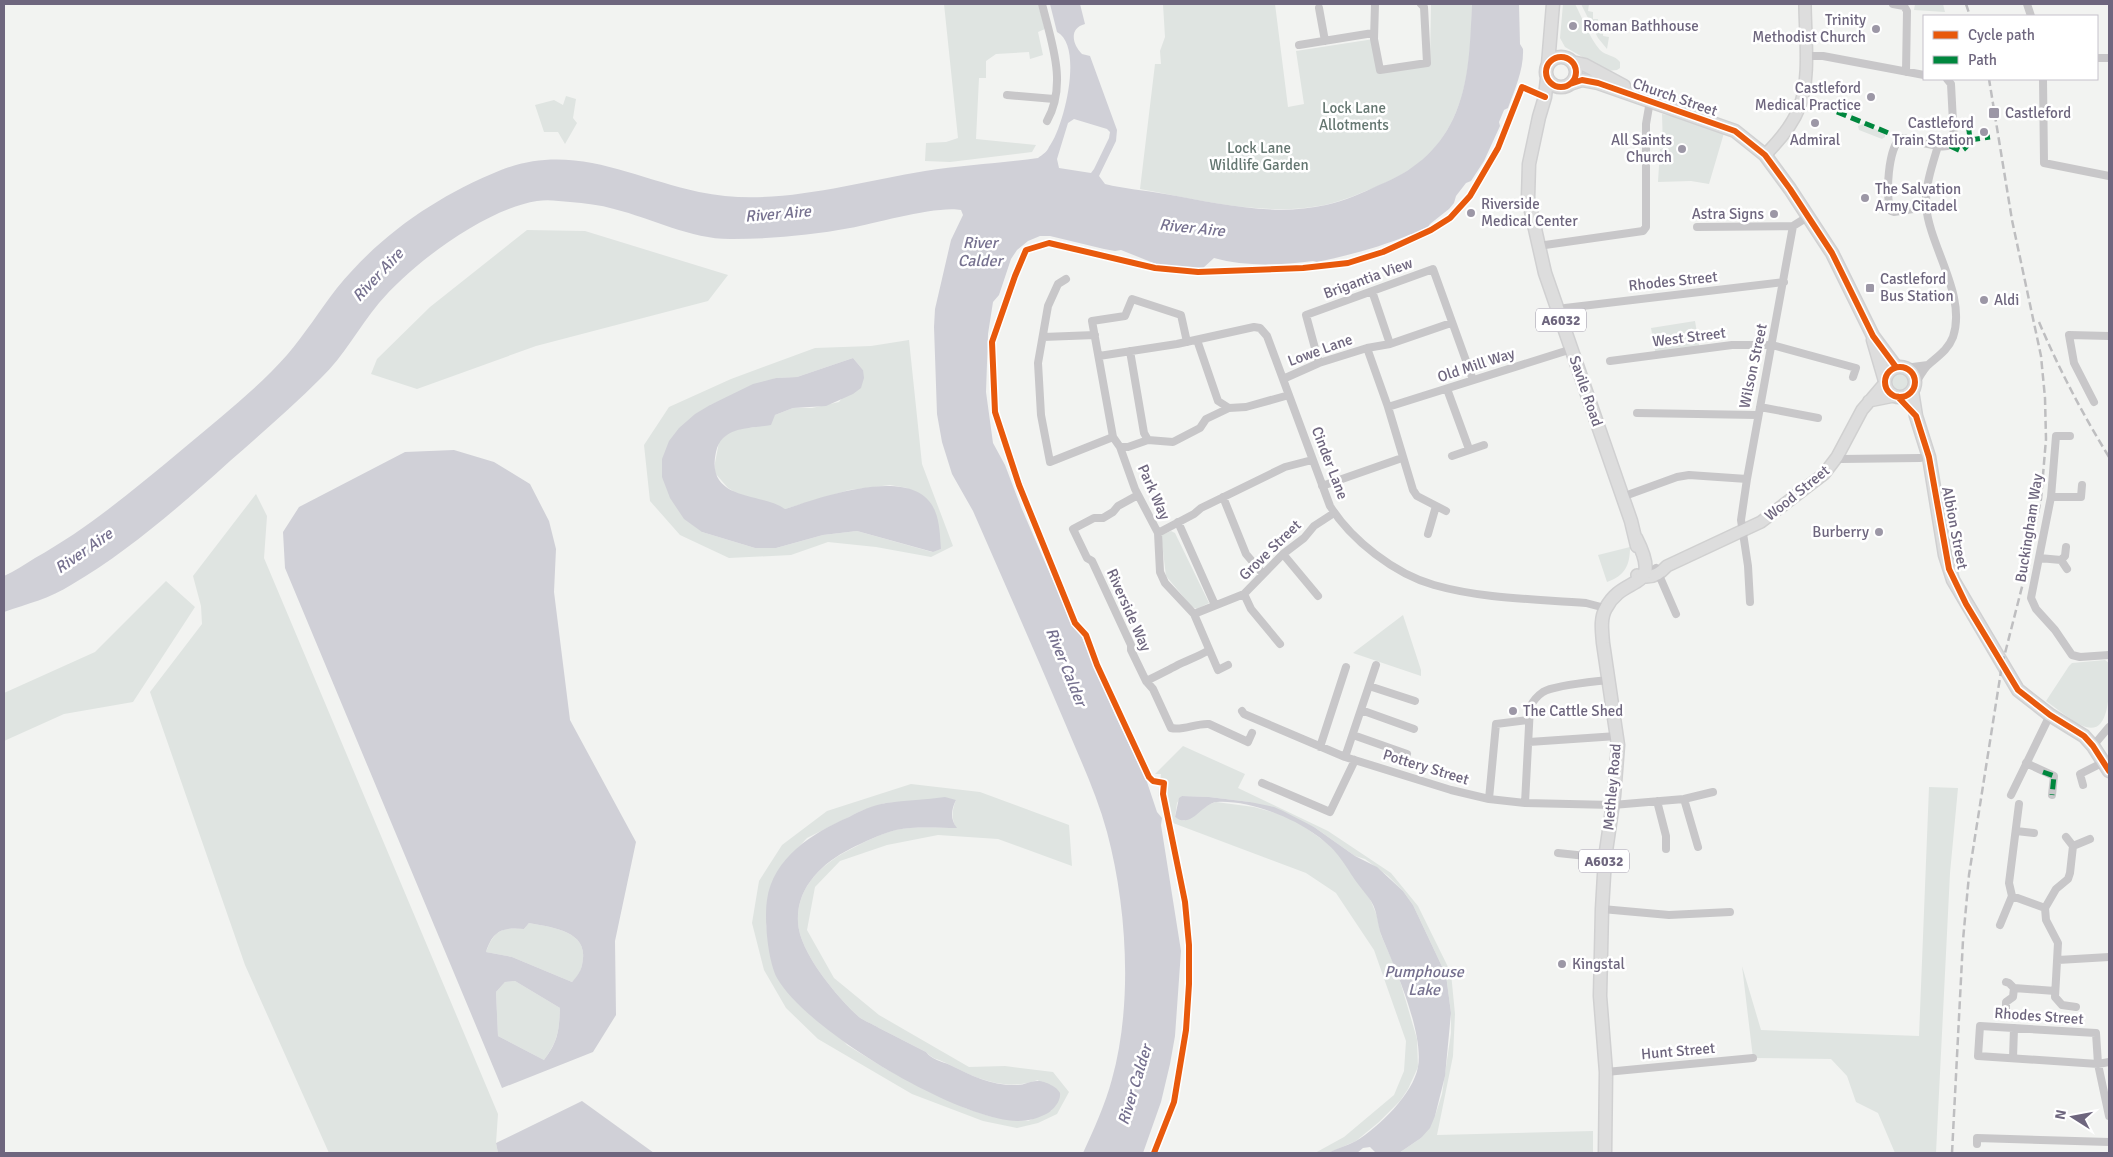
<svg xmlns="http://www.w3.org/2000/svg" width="2113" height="1157" viewBox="0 0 2113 1157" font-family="Signika,sans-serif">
<rect width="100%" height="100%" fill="#f2f3f1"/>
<path fill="#dfe4e1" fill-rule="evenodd" d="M944 4H1038L1045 29 1038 32 1043 55 1030 59 1029 52 996 54 986 61V78H979L976 139 1036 145 1032 152 950 162 925 161 926 143 946 142 958 138Z
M1163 4H1275L1288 107 1304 104 1296 51 1374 39 1380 70 1430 62 1431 4H1472C1471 42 1470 84 1453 119 1437 153 1412 172 1378 186 1361 193 1343 201 1325 205 1264 217 1200 200 1140 189L1155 64H1161L1160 51 1165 37Z
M1563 4H1575C1583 19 1589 37 1600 50 1606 56 1615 55 1620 62V68L1617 70 1607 71 1565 47 1560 38Z
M1581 4H1589L1588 11 1593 12V19H1598L1597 29 1603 30V36L1609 37 1607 49 1598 38Z
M1915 4H1943L1945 12 1914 10Z
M566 96 576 99 573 118 577 123 565 144 558 132H544L535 105 554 100 563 105Z
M1662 114 1678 117 1724 133 1709 184 1691 181 1658 182 1660 149 1663 148Z
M1863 124 1885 133V137L1882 139 1859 130 1858 126Z
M527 230 585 231 728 275 708 301 536 346 417 389 371 374 377 359 430 307Z
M1695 321 1700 350 1656 356 1651 328Z
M909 340 922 464 953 546 931 557 876 547 828 542 791 555 729 558 680 535 650 501 644 445 669 407 731 379 815 348 871 346ZM853 358 863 370 839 402 812 408H793L775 415 756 427 741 428 728 433 719 442 715 463V473L728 488 740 495 785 509 849 490 890 485 907 488 941 549 932 552 857 531 823 535 776 548H755L702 532 710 405 776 378 797 377Z
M1888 382a11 11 0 1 1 22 0a11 11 0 1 1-22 0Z
M256 494 267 516 264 558 498 1114 496 1143 498 1153H329L245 965 150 692 202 624 201 606 193 576Z
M1171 531 1175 533 1209 603 1197 609 1192 607 1166 576 1161 535Z
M1630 547C1630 565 1625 576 1607 582L1598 555Z
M166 581 195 607 133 702 64 714 4 741V693L95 652Z
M1403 615 1421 670V676L1353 653Z
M2105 660 2109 663C2109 680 2113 735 2086 727 2075 724 2056 708 2046 701L2069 666 2072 663Z
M1183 746 1245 774 1238 788 1328 831 1391 873 1418 906 1451 973 1455 1014 1453 1056 1437 1135 1593 1131V1153H1399L1421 1138 1435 1116 1442 1094 1451 1033V1013L1446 975 1413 905 1403 891 1388 876 1365 859 1355 856 1314 827 1250 802 1209 797 1182 796 1177 803 1175 817 1184 821 1210 804 1216 802 1254 807 1279 814 1299 823 1331 846 1343 860 1371 901 1377 916 1381 935 1398 974 1412 1022 1417 1039 1418 1067 1408 1089 1400 1101 1379 1122 1356 1141 1328 1153H1315L1344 1137 1394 1095 1404 1071 1406 1041 1374 950 1336 893 1306 873 1173 823 1158 795 1161 774H1155Z
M911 784 980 792 1069 825 1072 866 998 839 938 835 887 845 840 861 815 887 807 930 834 978 879 1015 969 1067 1005 1066 1053 1072 1069 1092 1057 1114 1038 1123 1017 1128 983 1121 912 1094 818 1039 786 1008 764 970 752 923 759 881 782 845 827 811ZM956 800C952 810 951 818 956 828 937 828 915 826 895 830 881 834 866 841 853 848 824 862 796 886 798 922 799 952 837 997 859 1017 864 1021 873 1024 879 1028 895 1036 910 1044 926 1052 932 1059 938 1059 946 1063 975 1078 1004 1092 1038 1080L1052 1110 1028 1121 992 1117 965 1108 886 1069 847 1045 772 960 766 925 794 852 807 838 861 811 885 803Z
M1929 787 1958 788 1950 873 1936 1153H1895L1878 1113 1856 1102 1847 1076 1831 1059 1753 1058 1742 966 1761 1030 1919 1036Z
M529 923C549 927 586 930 583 958 582 969 580 974 572 982L512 957 486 952C494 930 502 927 524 929Z
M515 981 560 1008C559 1031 558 1041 544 1060L498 1036 496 992 505 982Z"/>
<path fill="#d0d0d7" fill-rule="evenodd" d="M1050 4H1080L1085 24C1069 28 1072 44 1082 54L1090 56 1117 130 1116 141 1099 176 1105 184C1124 189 1145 190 1165 194 1217 203 1273 217 1326 205 1345 201 1362 193 1379 185 1412 172 1438 151 1453 119 1470 83 1470 42 1472 4H1519L1520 44 1523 49C1524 69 1515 89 1508 108L1504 110 1499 122 1500 126 1484 161 1471 181 1466 183 1456 196 1454 203 1449 209 1430 224 1428 227 1414 235 1411 234C1381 247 1350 255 1317 262L1313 261C1282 265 1245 267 1214 258L1202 269 1156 264 1121 250 1115 251 1104 249 1050 236H1040L1028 241 1017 250 1011 259 999 295 993 302 988 334 986 392 993 443 1005 465 1021 507 1054 583 1072 614 1115 715 1147 782 1157 812 1162 818 1161 825 1181 951 1175 1036 1170 1064 1161 1102 1143 1153H1083C1094 1129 1105 1105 1112 1079 1133 1004 1127 907 1107 832 1097 795 1080 759 1065 723 1035 652 1004 582 973 511L952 474 942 442 937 414 934 327 935 309 951 240 963 215 961 210C939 205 876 223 850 228 812 235 772 239 733 239 692 240 654 219 614 209 600 205 585 203 570 202 559 201 548 199 537 201 485 209 413 263 379 303 359 327 344 356 321 378 292 407 261 434 230 461 180 506 129 551 71 585 51 598 27 604 4 612V576C15 571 25 564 35 558 89 528 137 487 184 448 219 418 257 389 287 355 305 334 320 310 337 288 381 234 437 196 501 170 573 142 630 177 699 192 774 208 851 183 925 171 962 165 1001 163 1038 158 1042 155 1047 152 1049 147 1064 127 1084 46 1057 32ZM1074 119 1107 129 1110 132 1109 138 1094 169 1091 173 1059 168 1057 159 1068 123Z
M853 358 863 370 864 378 861 388 853 394 826 406 793 408 775 415 771 425C749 429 722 426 716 452 705 502 761 492 785 509 819 498 916 462 935 511 940 523 940 537 941 549L933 552 857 531 823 535 776 548H755L702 532 684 519 670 498 662 477V459L669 441 679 428 695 414 710 405 753 384 776 378 797 377Z
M454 450 494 462 530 484 549 521 556 549 554 592 570 720 636 842 615 941 616 1015 593 1052 502 1088 285 568 283 532 299 507 405 452ZM529 923C549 927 586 930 583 958 582 969 580 973 572 982L512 957 486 952C493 930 503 927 524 929ZM515 981 560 1008C559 1031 558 1042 544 1060L498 1036 496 992 505 982Z
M1182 796 1209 797 1250 802 1274 807 1283 811 1314 827 1355 856 1377 867 1403 891 1413 905 1446 975 1451 1013 1445 1076 1435 1116 1430 1128 1421 1138 1399 1153H1376L1370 1147 1363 1148 1357 1153H1328C1337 1148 1347 1146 1356 1141 1379 1127 1413 1094 1418 1067 1424 1033 1395 968 1382 937 1377 925 1378 912 1371 901 1366 894 1360 887 1355 880 1342 860 1336 849 1316 835 1292 817 1248 800 1217 802 1202 803 1191 830 1175 817L1179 798Z
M945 797 956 800C951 810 950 819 957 828 937 828 915 826 896 830 880 834 864 842 850 849 822 863 796 888 798 922 799 952 837 997 859 1017 864 1021 873 1024 879 1028 895 1036 910 1044 926 1052 932 1060 941 1061 950 1065 972 1076 992 1086 1018 1085 1024 1085 1030 1081 1037 1081 1043 1080 1058 1087 1060 1093 1061 1101 1054 1109 1048 1113 1039 1118 1029 1121 1018 1121 958 1120 807 1031 777 978 768 961 764 920 767 900 773 858 812 833 849 817 860 811 873 805 886 803 906 800 926 800 945 797Z
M582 1101 654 1153H498L496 1143Z"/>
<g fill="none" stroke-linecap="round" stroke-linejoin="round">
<g stroke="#d0d0d0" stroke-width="14">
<path id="secondary" d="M1765 155C1778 142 1792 126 1799 108 1811 79 1805 35 1805 4
M1869 401 1894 396
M1637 575C1649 580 1659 575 1667 566L1761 522 1824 474 1837 457 1862 410 1885 383"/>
</g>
<g stroke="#d0d0d1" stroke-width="15">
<path id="primary" d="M1546 72a15 15 0 1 1 30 0a15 15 0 1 1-30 0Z
M1572 62 1585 65 1624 86
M1548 64 1553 4
M1547 78 1545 97 1539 117 1529 164 1528 198 1545 273 1631 521 1637 546
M1570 84 1582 80 1598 83 1735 131 1765 155 1790 189 1832 253 1873 336 1896 367
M1873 340 1885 381
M1885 382a15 15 0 1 1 30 0a15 15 0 1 1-30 0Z
M1912 391 1916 416 1929 457 1945 555 1953 580 2018 690 2050 715 2084 736 2093 746 2109 771
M1605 1153 1606 1072 1600 996 1602 909 1605 858 1614 796 1618 745 1603 643C1602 631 1600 618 1606 608 1624 573 1664 593 1636 538"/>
</g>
<path stroke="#c8c7c9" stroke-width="8" d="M1042 4C1051 41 1068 84 1047 121
M1375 4 1374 39 1380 70 1427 63 1424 7 1421 4
M1893 4 1904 6 1907 11 1906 72
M2027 4 2031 16
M1319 8 1325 41
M1299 45 1373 33
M1805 56H1823L1924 75
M2097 58H2109
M2043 79 2044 163 2109 176
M1007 95 1054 99
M1926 207 1894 212 1891 211C1885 198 1888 146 1901 138 1914 138 1948 155 1954 141L1951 84 1947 79
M1697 227 1793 226
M1538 246 1643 231 1646 227V124L1650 101
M1066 279 1058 284 1048 306 1038 363 1041 415 1050 462 1113 437
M1372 291 1390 344
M1565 308 1784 282
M1043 337 1095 335
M1197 340 1218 401 1229 408 1246 407 1289 395
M1130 351 1144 433 1148 440 1173 442 1200 428 1206 419 1229 408
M1099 356 1177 344 1254 327 1260 328 1267 336 1330 506C1351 540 1395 574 1434 585 1483 599 1536 599 1586 603L1605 608
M1610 361 1732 345H1772L1856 368 1853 377
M1319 363 1306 315 1433 269 1473 380
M1905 368 1928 365
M1283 379 1319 363 1367 348
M1915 384C1919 378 1923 370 1928 365 1938 356 1948 350 1953 337 1967 295 1930 248 1926 206 1925 186 1932 166 1938 146
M1447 389 1469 449
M2094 402 2074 363 2069 335 2109 336
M1388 407 1572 349
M1760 407 1818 418
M1637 413 1757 415
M2070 436H2056L2051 497 2031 598 2036 609 2055 630 2072 655 2080 657 2109 655
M1148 440 1128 447H1120L1113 437 1092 321 1125 316 1132 299 1181 315 1187 342
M1120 447 1135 489 1158 533 1160 572 1165 583 1194 614 1218 670 1228 665
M1452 456 1484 445
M1837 457 1841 459 1920 458
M1322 486 1402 458
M1138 495 1118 506 1113 512 1103 518H1094L1073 529 1087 558 1092 561 1131 645V650L1146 681 1153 689 1171 728C1183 731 1196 723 1209 724L1248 742 1252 733
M1223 497 1246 554 1263 574
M1622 497 1677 477 1689 475 1747 479
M2051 497H2081
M2081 497 2082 485
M1446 511 1417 496 1413 490 1388 407 1367 348 1390 344 1451 323
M1178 522 1215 605
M1158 533 1194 514 1201 508 1285 467 1312 460
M1428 534 1436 506
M1283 554 1318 596
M2039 558 2061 560 2067 569
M2061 560 2065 556 2066 547
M1656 568 1676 614
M1244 594 1251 609 1280 644
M1750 602 1748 566 1741 520 1747 479 1793 226 1809 216
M1194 614 1244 594 1283 554 1304 538 1314 526 1334 513
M1146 681C1157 676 1166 671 1176 666 1187 660 1198 657 1209 650
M1369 686 1415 701
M1361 710 1414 729
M1242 711 1244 714 1345 757 1451 790 1489 799 1525 803 1613 805 1684 799 1713 792
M1353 735 1407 754
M1529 742 1617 736
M2093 746 2109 727
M1320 747 1346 667
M1345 757 1376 665
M2026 763 2054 776 2052 795
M1262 783 1330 812 1355 760
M2083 785 2080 774 2104 762
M2011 795 2050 715
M1489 799 1496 724 1528 720
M1684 799 1698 847
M1657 801 1666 836V849
M1525 803 1530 707C1533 701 1537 696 1543 692 1555 685 1592 682 1608 680
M2016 831 2034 833
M2066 837 2073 846 2070 873 2068 879 2056 889 2045 908 2046 920 2058 943 2055 997 2062 1005 2076 1007
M2073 846 2090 839
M1558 853 1605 858
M2012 896 2045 908
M1602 909 1669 915 1730 912
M2000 925 2012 896 2009 883 2019 804
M2058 960 2109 957
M2006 982 2009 983 2014 988
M2006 1012V1002L2013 997 2014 988 2055 991
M2013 1058 2014 1028
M2109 1062 2098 1064 1978 1056 1980 1026 2096 1033 2098 1064 2109 1116
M1606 1072 1753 1058
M1977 1144V1138L2109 1142"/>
<use href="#secondary" stroke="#ddd" stroke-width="11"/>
<use href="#primary" stroke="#ddd" stroke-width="12"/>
<path stroke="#bebec0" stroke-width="2.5" stroke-dasharray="8 4" stroke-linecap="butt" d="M1966 4 1970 16
M2039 322C2059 369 2082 413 2109 457
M1952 1153 1963 940 1969 875 2002 665 2023 583 2041 499 2046 439 2045 398 2041 356 2012 220 1989 79"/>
<path stroke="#00873e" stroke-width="5" stroke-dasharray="10 5" stroke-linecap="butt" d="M1837 112 1901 138
M1970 140 1990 137
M1950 146 1961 151C1972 145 1970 136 1968 125
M2043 772 2054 776 2052 795"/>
<g stroke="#fff" stroke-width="9">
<path id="cycleway" d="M1546 72a15 15 0 1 1 30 0a15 15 0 1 1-30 0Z
M1570 84 1582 80 1598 83 1735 131 1765 155 1790 189 1832 253 1873 336 1896 367
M1885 382a15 15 0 1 1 30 0a15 15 0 1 1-30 0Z
M1898 397 1916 416 1929 457 1949 569 1966 604 2018 690 2050 715 2084 736 2093 746 2109 771
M1154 1153 1174 1102 1186 1030 1189 984V945L1185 902 1163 794 1164 783 1153 781 1149 777 1097 665 1086 635 1075 623 1019 485 995 412 992 342 1015 276 1026 250 1049 243 1155 268 1198 272 1303 268 1348 263 1383 252 1431 230 1450 218 1470 196 1498 148 1522 87 1545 97"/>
</g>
<use href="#cycleway" stroke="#e8590c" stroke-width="6"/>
</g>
<g fill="#9c97a6" stroke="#fff" stroke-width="2">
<circle cx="1573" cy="26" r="5"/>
<circle cx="1876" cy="29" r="5"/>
<circle cx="1871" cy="97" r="5"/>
<rect x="1988" y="107" width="12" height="12" rx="2.5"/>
<circle cx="1815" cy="123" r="5"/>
<circle cx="1984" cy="132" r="5"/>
<circle cx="1682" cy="149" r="5"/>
<circle cx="1865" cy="198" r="5"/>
<circle cx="1471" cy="213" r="5"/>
<circle cx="1774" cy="214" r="5"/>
<rect x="1865" y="283" width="10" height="10" rx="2.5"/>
<circle cx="1984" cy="300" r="5"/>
<circle cx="1879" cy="532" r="5"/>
<circle cx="1513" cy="711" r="5"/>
<circle cx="1562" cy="964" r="5"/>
</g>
<g text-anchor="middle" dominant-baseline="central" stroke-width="5" stroke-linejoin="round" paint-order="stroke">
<g fill="#fff" stroke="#9a94a5" stroke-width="1">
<rect x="1536" y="308.5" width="50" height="23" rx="4"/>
<rect x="1579" y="849.5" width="50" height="23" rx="4"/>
</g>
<g font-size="14" font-weight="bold" fill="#6e667e">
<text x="1561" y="320">A6032</text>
<text x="1604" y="861">A6032</text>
</g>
<g font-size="15" fill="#6e667e" stroke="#fff" text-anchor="start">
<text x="1866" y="20" text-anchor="end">Trinity<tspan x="1866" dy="17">Methodist Church</tspan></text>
<text x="1583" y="26">Roman Bathhouse</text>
<text x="1861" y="88" text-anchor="end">Castleford<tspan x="1861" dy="17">Medical Practice</tspan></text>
<text x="2005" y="113">Castleford</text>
<text x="1974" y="123" text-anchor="end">Castleford<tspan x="1974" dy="17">Train Station</tspan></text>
<text x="1672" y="140" text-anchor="end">All Saints<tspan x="1672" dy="17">Church</tspan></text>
<text x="1815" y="140" text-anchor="middle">Admiral</text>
<text x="1875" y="189">The Salvation<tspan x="1875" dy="17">Army Citadel</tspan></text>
<text x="1481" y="204">Riverside<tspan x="1481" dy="17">Medical Center</tspan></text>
<text x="1764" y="214" text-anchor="end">Astra Signs</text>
<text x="1880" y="279">Castleford<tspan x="1880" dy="17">Bus Station</tspan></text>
<text x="1994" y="300">Aldi</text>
<text x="1869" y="532" text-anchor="end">Burberry</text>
<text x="1523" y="711">The Cattle Shed</text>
<text x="1572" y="964">Kingstal</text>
</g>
<g font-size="15" fill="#6e667e" stroke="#fff">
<text transform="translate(1675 97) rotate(19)">Church Street</text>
<text transform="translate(1368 278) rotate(-20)">Brigantia View</text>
<text transform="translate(1673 281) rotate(-6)">Rhodes Street</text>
<text transform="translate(1689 337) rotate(-7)">West Street</text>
<text transform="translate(1320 350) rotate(-20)">Lowe Lane</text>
<text transform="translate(1476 365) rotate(-18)">Old Mill Way</text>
<text transform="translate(1753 366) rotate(-78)">Wilson Street</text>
<text transform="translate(1586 391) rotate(71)">Savile Road</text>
<text transform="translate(1330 463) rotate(69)">Cinder Lane</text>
<text transform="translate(1154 492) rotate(66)">Park Way</text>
<text transform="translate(1797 493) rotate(-39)">Wood Street</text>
<text transform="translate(1955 528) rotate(79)">Albion Street</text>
<text transform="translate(2029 528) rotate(-81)">Buckingham Way</text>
<text transform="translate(1270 550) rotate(-44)">Grove Street</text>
<text transform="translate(1129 610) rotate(66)">Riverside Way</text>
<text transform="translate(1426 767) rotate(17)">Pottery Street</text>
<text transform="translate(1612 787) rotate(-85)">Methley Road</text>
<text transform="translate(2039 1016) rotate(4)">Rhodes Street</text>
<text transform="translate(1678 1051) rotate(-5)">Hunt Street</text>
</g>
<g font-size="15" fill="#647670" stroke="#fff">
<text x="1354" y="108">Lock Lane<tspan x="1354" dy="17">Allotments</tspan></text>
<text x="1259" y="148">Lock Lane<tspan x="1259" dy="17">Wildlife Garden</tspan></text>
</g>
<g font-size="16" font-style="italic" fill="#76718f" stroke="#fff">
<text transform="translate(778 214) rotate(-5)">River Aire</text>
<text transform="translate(1192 228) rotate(6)">River Aire</text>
<text x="980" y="243">River<tspan x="980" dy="18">Calder</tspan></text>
<text transform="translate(378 275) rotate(-47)">River Aire</text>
<text transform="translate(84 551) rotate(-35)">River Aire</text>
<text transform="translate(1066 667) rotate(68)">River Calder</text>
<text x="1424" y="972">Pumphouse<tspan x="1424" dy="18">Lake</tspan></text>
<text transform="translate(1135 1085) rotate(-73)">River Calder</text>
</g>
</g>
<rect width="2113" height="1157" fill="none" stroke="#6e667e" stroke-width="10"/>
<rect x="1923" y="15" width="175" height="65" fill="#ffffff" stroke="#c5c2cb"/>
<rect x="1933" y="31" width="25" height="8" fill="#e8590c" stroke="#c5c2cb"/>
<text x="1968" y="40" font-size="15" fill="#6e667e">Cycle path</text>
<rect x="1933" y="56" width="25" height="8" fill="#00873e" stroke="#c5c2cb"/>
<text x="1968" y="65" font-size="15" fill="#6e667e">Path</text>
<g transform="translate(2073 1117) rotate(281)" stroke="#ffffff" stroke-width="4" paint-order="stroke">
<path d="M0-4L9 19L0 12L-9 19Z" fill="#6e667e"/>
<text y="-8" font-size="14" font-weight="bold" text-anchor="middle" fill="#6e667e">N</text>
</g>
</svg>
